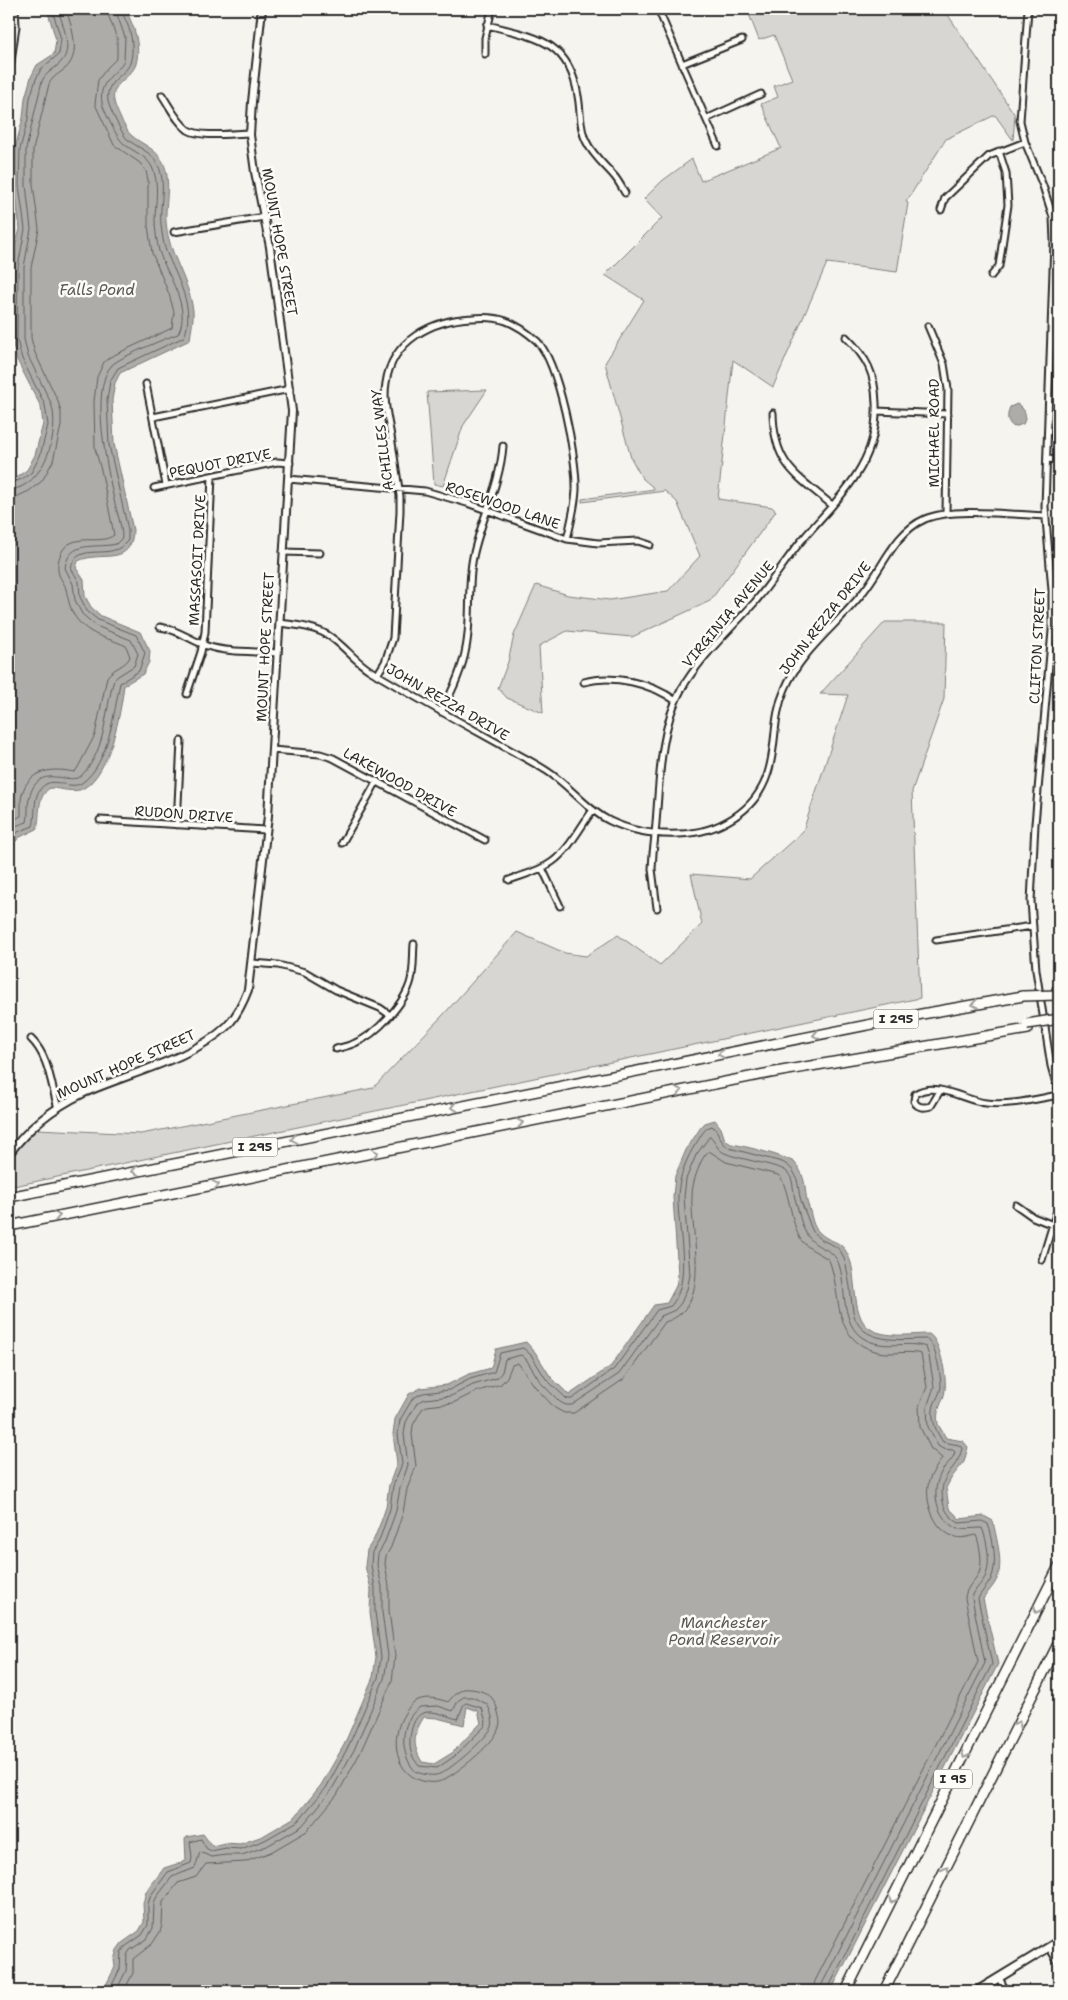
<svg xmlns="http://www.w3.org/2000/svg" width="1068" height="2000" viewBox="0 0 1068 2000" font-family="'Shantell Sans',sans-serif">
<rect width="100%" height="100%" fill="#f5f4ef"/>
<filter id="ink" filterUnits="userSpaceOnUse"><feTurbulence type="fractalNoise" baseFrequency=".02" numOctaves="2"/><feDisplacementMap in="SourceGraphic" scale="10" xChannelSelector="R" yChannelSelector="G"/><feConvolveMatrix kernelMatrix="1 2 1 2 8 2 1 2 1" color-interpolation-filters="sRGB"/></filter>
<g filter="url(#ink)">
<path fill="#d7d6d2" stroke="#81807e" d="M747 9H944L1015 115 1013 140 995 115 946 139 906 202 908 203 897 272 827 263 773 387 733 360 718 499 772 507 776 511 710 601 632 637 567 631 539 646 543 713 507 698 498 688 508 662 514 635 536 585 568 595 610 600 668 591 700 556 677 502 665 491 582 502V499L655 489 642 478 631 458 605 363 644 300 605 275 662 218 644 199 662 181 692 159 701 181 781 148 761 104 778 97 774 86 792 79 774 35 759 40Z
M487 390 463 426 443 486 434 484 427 392Z
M885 622H946L944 699 912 791 920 998 9 1187 10 1160 20 1147 37 1129 141 1134 373 1088 444 1014 517 932 565 953 586 956 618 935 660 965 702 924 691 874 750 879 803 831 848 695 820 694Z"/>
<path fill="#adaca9" stroke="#797877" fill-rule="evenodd" d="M47 9H125C134 25 141 45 136 64 131 79 110 83 114 101 115 108 126 131 131 135 142 145 156 148 163 162 172 181 165 202 166 222 168 254 189 279 193 310 194 319 191 330 190 340L120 373 115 383 112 400 114 444 133 530C132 568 101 550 78 561L76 568 84 580 85 596 91 607 101 616 140 632 150 651 149 662 143 674 124 685C121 712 110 773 84 788 75 794 60 788 50 788 36 797 41 814 37 829L20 837 9 848V553L10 525 9 482 27 470 35 455 43 424 41 407 17 360 12 341 13 266 14 250 20 229 14 185 15 148 23 118 25 98 31 77 37 65 54 54 56 40Z
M1017 404C1025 409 1028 415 1023 424L1014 427C1006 422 1007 415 1010 407Z
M715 1120 721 1128 725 1140 731 1144C742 1145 787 1157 794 1162 797 1165 801 1171 802 1175 806 1184 805 1195 808 1205 811 1212 812 1224 817 1230 832 1247 842 1235 851 1263 856 1282 853 1317 869 1328 885 1339 911 1334 929 1334 940 1340 947 1377 945 1390 944 1402 935 1409 938 1424 940 1428 944 1434 946 1438L963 1441 968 1447 964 1462 952 1477 946 1488 949 1508 960 1519 984 1516 993 1521C996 1538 1004 1562 997 1579 994 1586 987 1593 983 1599L998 1664 831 1991H103L115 1967 114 1960 117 1950 122 1943 139 1931 144 1922 143 1903 146 1892 164 1868 186 1861 185 1839 187 1837 203 1834 212 1846 225 1843 240 1844 263 1836 295 1817 321 1785 344 1745 373 1677 376 1657 370 1612 371 1589 365 1566 367 1550 374 1539 382 1519 386 1507 389 1485 397 1463 393 1434 395 1419 409 1394 421 1388 447 1385 469 1374 491 1368 496 1349 526 1342 535 1352 550 1376 569 1395 611 1366 654 1305 667 1303 676 1286 678 1275 673 1197 675 1176 686 1150 701 1127 705 1123ZM467 1707 478 1711 481 1723 452 1753 434 1764 422 1762C412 1745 413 1734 424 1717L437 1718 464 1725Z"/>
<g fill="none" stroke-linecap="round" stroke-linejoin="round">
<path stroke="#5f5f5d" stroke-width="1" d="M9 484 22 479 31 473 40 456 48 425 45 405 22 359 17 340 18 267 25 229 19 185 20 149 28 119 30 98 36 79 41 69 59 54 61 39 52 9
M9 490C44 488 61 432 51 403L28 356 24 339V267L31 229 26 185V149L42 81C46 72 54 70 61 62 74 49 62 24 58 9
M9 498 16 497 29 491 42 481 53 461 61 426V412L58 401 35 353 31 338V268L39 229 33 184V150L49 84C53 76 59 74 66 68 82 53 71 26 66 9
M9 822 21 816C21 811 21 805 21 800 25 770 50 767 74 772L77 769 95 735 107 677C113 668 126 666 130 657L126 646C114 640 101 638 90 631 72 619 70 608 66 589 65 584 61 580 59 575 56 566 59 553 66 546 81 534 101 545 114 535L102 474 95 448 94 401 97 377 104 362 110 357 172 328 174 312 169 294 152 253 148 226V180L146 171 140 163 114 145 95 104 98 80 107 68 117 58V38L109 17 107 9
M9 831 15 826 27 822C29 814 27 806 29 799 38 759 70 788 82 775 107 749 104 712 114 680L118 676 134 666 138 654 131 640 96 626 82 614 75 600 73 584 65 568C69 539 95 549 116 544L122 538C122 525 117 513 114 500 108 471 89 388 112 365 120 357 166 338 178 334 192 307 167 276 159 251 157 242 155 230 155 220 155 204 160 183 152 167 146 155 133 152 123 143 117 138 104 111 102 103 98 79 117 75 124 60L125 37 115 9
M9 840 18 832 33 826C37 812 31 793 46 784 58 778 72 791 83 782 109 763 114 711 120 683L139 671 145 653 136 635 98 620 87 611 80 597 79 582 71 568C78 539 112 564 128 540V530L109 445 107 400 110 381 118 368 184 337C196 308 177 278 166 251 163 243 162 233 161 225 159 205 167 184 158 165 152 151 137 148 127 139 122 134 109 108 108 101 105 79 125 77 130 63 134 52 132 34 127 23 125 18 122 14 121 9
M464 1689C473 1688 486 1691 492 1698 495 1702 497 1707 498 1712 499 1717 501 1722 499 1727 496 1742 462 1769 448 1777 441 1782 436 1783 427 1782 394 1777 389 1737 405 1713 409 1707 412 1702 418 1700 428 1696 439 1699 448 1702L455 1694Z
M464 1697H472L487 1704C490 1709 494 1720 492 1727 488 1737 447 1774 436 1775 430 1776 422 1774 416 1772 399 1755 399 1721 420 1707L438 1706 453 1711 458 1701Z
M466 1703 482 1708 486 1722 485 1726 455 1756 437 1768 419 1766C416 1762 412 1757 411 1752 408 1742 411 1717 423 1713 434 1709 447 1717 458 1719L463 1706Z
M109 1991 120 1969 121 1952 126 1946 142 1935 148 1925V1904L151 1895 168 1872 191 1863 192 1857 190 1842 201 1839 206 1848 211 1851 226 1848 241 1849 265 1840 298 1821 326 1788 348 1747 378 1678 381 1657 375 1612V1588L371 1565 372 1552 379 1541 390 1509 393 1486 402 1464 398 1434 400 1420 413 1398 423 1393 449 1390 470 1379 494 1372 500 1353 523 1348 531 1355 546 1379 567 1399H572L614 1369 657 1310 671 1306C693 1279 677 1230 678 1196 679 1177 686 1158 697 1142 701 1136 704 1128 712 1126 721 1133 718 1141 729 1148L782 1162C798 1170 797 1181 800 1197 802 1205 806 1214 809 1222 816 1246 832 1239 841 1252 846 1260 847 1272 849 1281 851 1291 851 1301 853 1311 859 1346 902 1339 927 1339 936 1345 941 1376 941 1387 940 1394 936 1399 934 1405 930 1418 936 1432 943 1442L959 1445 962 1448C957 1473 938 1471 943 1502 945 1512 951 1518 959 1523L982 1521 988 1524C993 1538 998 1564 991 1579 988 1586 981 1591 978 1599L992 1664 827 1991
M116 1991 126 1971 127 1955 130 1950 147 1939 153 1928 154 1904 156 1898 172 1877 195 1868 200 1852 211 1857 226 1855H242L267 1846 302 1826 331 1791 354 1750 384 1679 388 1656 382 1612V1587L377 1565 378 1554 384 1544 396 1511 400 1488 408 1465 404 1434 406 1422 417 1403 425 1399 451 1396 473 1385 497 1378 502 1372 505 1359 521 1355 526 1359 541 1383 560 1402 566 1405H572L619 1374 661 1316 675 1310 681 1303 687 1289 690 1275 684 1197 686 1179 696 1155 710 1136C717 1142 715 1150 727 1154 739 1159 778 1165 786 1171 795 1178 792 1192 796 1202 799 1212 801 1226 807 1235 818 1252 834 1245 840 1268 846 1289 841 1324 863 1338 884 1351 905 1340 926 1347L929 1356 934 1387 927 1407 928 1427 938 1446 943 1449 953 1450 955 1452C953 1460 946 1464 942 1471 930 1491 936 1518 957 1529L982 1528C987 1540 991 1562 986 1575 983 1583 974 1589 972 1598L985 1663 822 1984 821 1991
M124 1991 133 1973V1959L152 1944 160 1932 162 1925 163 1902 178 1883 196 1877 206 1864 245 1862 271 1852 307 1831 337 1795 360 1753 392 1681 395 1656 389 1611V1586L385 1564 386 1556 391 1547 403 1513 407 1489 416 1466 412 1434 413 1425 422 1409 427 1406 453 1403 475 1392 501 1384 507 1377 512 1365 518 1363 536 1388 555 1408 564 1413H574L624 1379 665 1322C714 1307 690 1235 692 1197 692 1186 695 1177 699 1167 701 1161 704 1155 709 1151L726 1162 778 1175C788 1181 791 1226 801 1240 809 1250 820 1253 829 1260 843 1297 830 1339 878 1352 892 1355 908 1350 921 1354L927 1387 919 1406 920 1427 931 1449 942 1458C937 1467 929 1475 928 1486 925 1504 936 1533 956 1537 963 1539 970 1536 976 1535 980 1545 983 1563 979 1573 974 1582 966 1587 965 1598L978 1662 815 1981 813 1991"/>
<g stroke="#2b2b2b" stroke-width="9">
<path id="minor" d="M658 9 718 146
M1028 9 1020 121 1025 142 1043 186 1053 217 1054 241 1045 507 1052 590V631L1035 824 1031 901 1036 970 1051 1066 1059 1094
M487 25C535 37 569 40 578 96 581 111 579 128 586 141 593 156 605 165 615 177 619 182 622 188 625 193
M485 54V38L492 9
M682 64 742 40
M9 75 16 26 15 9
M162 95C170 107 177 122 188 130 201 138 234 133 250 133
M706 119 761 94
M941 210 945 198 989 156 1025 142
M174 232 264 217
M991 276 999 266 1008 205 1006 173 999 151
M928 326 944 364 948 389 946 513
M146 384 166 485
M876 411 948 414
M773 413C774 465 796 475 832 505
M153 417 290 389
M1047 459 1059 460
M288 479 425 491 467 503 567 539 598 543 638 541 650 545
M154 488 277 462 290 463
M283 552 320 553
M279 623C297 625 318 627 332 638 346 648 356 662 371 671 414 697 458 721 503 746 517 754 533 762 547 771 569 785 586 809 610 821 631 831 655 835 679 834 717 833 756 812 768 773 777 745 772 718 785 689 801 650 839 624 864 591 883 567 895 532 925 519 953 507 1014 515 1046 516
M160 627C177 629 190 640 207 646 228 653 255 651 278 653
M377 675 385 662 393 638 400 511V496C397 476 394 456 391 436 388 419 383 400 386 383 392 340 432 320 472 318 483 317 495 317 506 321 517 325 528 333 537 341 559 363 577 459 576 490 575 507 571 523 567 539
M584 682C613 674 651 683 676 701
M187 694 201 652 205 632 212 476
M441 712C452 692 462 671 466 648 472 618 467 587 473 557 481 519 500 485 503 446
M272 750 320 754 333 758 485 840
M100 820 266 830
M177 825 181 741
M342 843 377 781
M542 868 560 906
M509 880C523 875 540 871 552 862 570 849 580 827 593 810
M657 908 652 869 653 853C660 802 656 735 681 690 700 657 730 630 755 602 770 584 783 564 798 545 835 499 879 468 876 403 875 373 867 358 846 337
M936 940 1033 926
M252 963 278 965 305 972 336 990 380 1008 390 1015
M31 1039C49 1056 51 1085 58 1108
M336 1049C342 1047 349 1046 355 1043 376 1035 406 1002 411 980 414 968 413 956 414 944
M940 1091 931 1106C924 1108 917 1108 914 1101L915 1094C936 1080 965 1101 986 1103 1010 1106 1036 1099 1059 1095
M1016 1205 1033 1217 1053 1225
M1042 1260 1059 1204
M1049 1947 1059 1964
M999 1978 1006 1991"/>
</g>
<g stroke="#2b2b2b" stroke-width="10">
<path id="tertiary" d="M9 1154C28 1128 53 1108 82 1094 126 1074 193 1059 227 1026 237 1016 243 1003 248 990L268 816 292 411 270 247 255 172 250 135 252 102 262 9"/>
</g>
<g stroke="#2b2b2b" stroke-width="11">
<path id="secondary" d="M977 1991 1059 1941"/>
</g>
<g stroke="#2b2b2b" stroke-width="12">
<path id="motorway" d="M1057 990H1059
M9 1197 922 1014 1023 996
M9 1226 770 1073 1028 1029
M846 1991 1059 1566
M884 1991 1059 1642"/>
</g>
<use href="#minor" stroke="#fdfcf7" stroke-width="5"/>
<use href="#tertiary" stroke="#fdfcf7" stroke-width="6"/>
<use href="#secondary" stroke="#fdfcf7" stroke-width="7"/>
<use href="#motorway" stroke="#fdfcf7" stroke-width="9"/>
<g stroke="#2b2b2b" stroke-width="12" stroke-linecap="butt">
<path id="motorway-bridge" d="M1023 996 1057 995
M1027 1024 1059 1019"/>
</g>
<use href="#motorway-bridge" stroke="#fdfcf7" stroke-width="9"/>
</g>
<defs><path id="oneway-chevron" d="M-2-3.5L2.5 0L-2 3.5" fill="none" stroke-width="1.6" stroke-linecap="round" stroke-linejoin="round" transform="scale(1.25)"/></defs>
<g stroke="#9e9e9b">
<use href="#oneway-chevron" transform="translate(975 1004) rotate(170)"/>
<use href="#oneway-chevron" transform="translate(816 1035) rotate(169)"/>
<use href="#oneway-chevron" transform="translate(721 1054) rotate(169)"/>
<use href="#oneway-chevron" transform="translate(679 1091) rotate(-11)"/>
<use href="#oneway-chevron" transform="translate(454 1107) rotate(169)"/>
<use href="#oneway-chevron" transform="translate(520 1123) rotate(-11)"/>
<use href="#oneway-chevron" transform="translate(294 1139) rotate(169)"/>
<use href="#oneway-chevron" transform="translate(375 1153) rotate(-11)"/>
<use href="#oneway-chevron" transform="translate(135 1171) rotate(169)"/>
<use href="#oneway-chevron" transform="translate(216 1185) rotate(-11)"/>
<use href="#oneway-chevron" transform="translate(57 1216) rotate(-11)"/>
<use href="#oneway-chevron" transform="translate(1037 1610) rotate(117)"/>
<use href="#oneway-chevron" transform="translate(1018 1724) rotate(-63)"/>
<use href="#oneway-chevron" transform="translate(965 1755) rotate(116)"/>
<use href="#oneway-chevron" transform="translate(946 1870) rotate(-63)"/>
<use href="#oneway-chevron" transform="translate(892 1900) rotate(117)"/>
</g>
</g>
<g text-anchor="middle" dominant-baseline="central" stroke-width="5" stroke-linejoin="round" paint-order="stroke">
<g fill="#fdfcf7" stroke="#6a6a68" stroke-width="1">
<rect x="873.5" y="1009.5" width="45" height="19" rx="4"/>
<rect x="232.5" y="1137.5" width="45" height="19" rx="4"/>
<rect x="934" y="1769.5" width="38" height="19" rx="4"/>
</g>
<g font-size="12" font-weight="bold" fill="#2b2b2b">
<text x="896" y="1019">I 295</text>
<text x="255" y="1147">I 295</text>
<text x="953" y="1779">I 95</text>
</g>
<g font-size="14" fill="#2b2b2b" stroke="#fdfcf7">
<text transform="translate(280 242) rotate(80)">MOUNT HOPE STREET</text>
<text transform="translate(934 433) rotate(-90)">MICHAEL ROAD</text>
<text transform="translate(382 440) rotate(-97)">ACHILLES WAY</text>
<text transform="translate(220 463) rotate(-11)">PEQUOT DRIVE</text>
<text transform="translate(503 505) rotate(19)">ROSEWOOD LANE</text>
<text transform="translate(197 560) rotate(-87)">MASSASOIT DRIVE</text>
<text transform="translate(728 614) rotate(-50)">VIRGINIA AVENUE</text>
<text transform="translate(825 618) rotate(-52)">JOHN REZZA DRIVE</text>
<text transform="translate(1037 646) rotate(-87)">CLIFTON STREET</text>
<text transform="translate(265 647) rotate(-87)">MOUNT HOPE STREET</text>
<text transform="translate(448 702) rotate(30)">JOHN REZZA DRIVE</text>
<text transform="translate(400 782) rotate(29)">LAKEWOOD DRIVE</text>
<text transform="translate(184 814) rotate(4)">RUDON DRIVE</text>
<text transform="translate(126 1064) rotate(-24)">MOUNT HOPE STREET</text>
</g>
<g font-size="15" font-style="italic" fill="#585857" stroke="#fdfcf7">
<text x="97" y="290">Falls Pond</text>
<text x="724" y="1623">Manchester<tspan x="724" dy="17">Pond Reservoir</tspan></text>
</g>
</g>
<rect width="1068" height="2000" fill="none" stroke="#fdfcf7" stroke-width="30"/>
<rect x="15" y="15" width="1038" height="1970" fill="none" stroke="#2b2b2b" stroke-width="2" filter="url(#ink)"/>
</svg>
